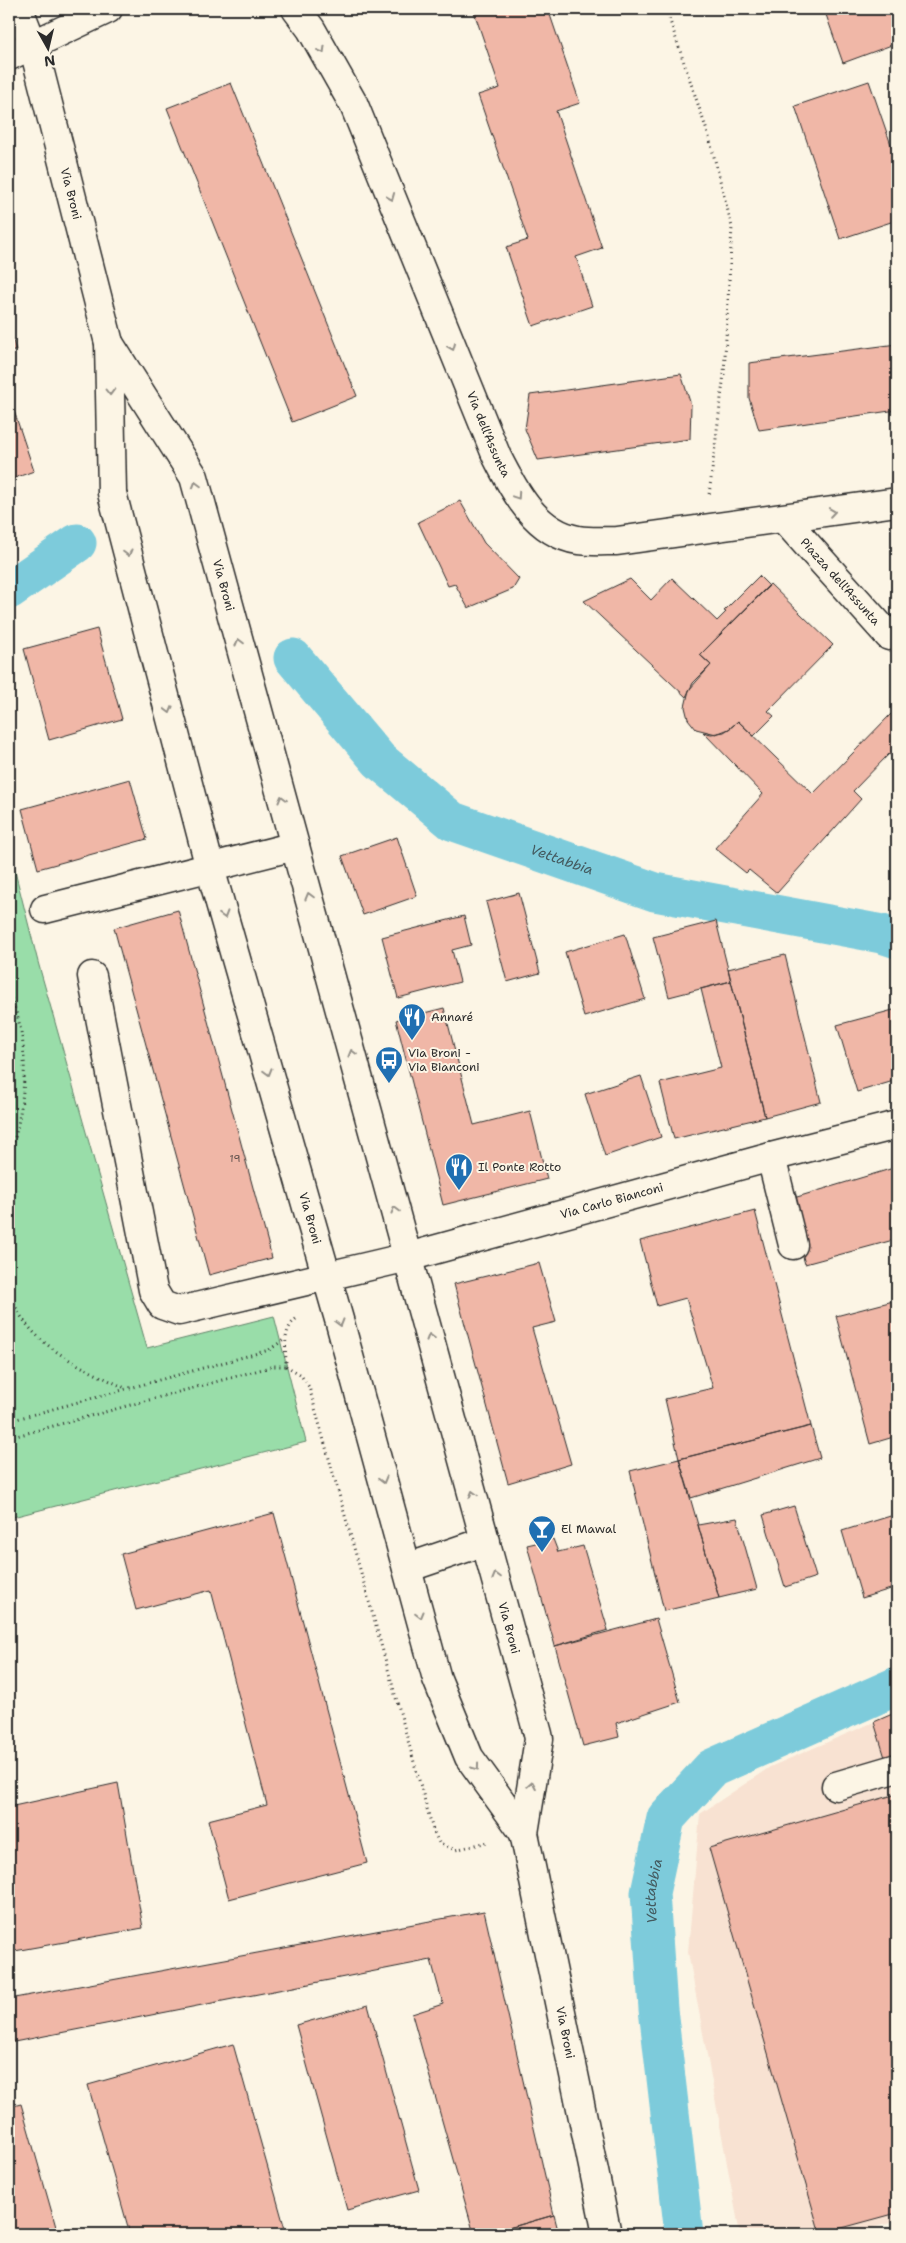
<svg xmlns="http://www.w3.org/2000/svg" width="906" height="2243" viewBox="0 0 906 2243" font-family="'Shantell Sans',sans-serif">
<rect width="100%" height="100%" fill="#fcf5e5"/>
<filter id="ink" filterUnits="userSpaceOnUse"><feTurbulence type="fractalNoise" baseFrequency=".02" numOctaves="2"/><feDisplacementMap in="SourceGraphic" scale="10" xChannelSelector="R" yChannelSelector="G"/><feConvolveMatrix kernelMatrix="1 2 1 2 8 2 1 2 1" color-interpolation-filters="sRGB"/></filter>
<g filter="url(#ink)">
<path fill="#f8e2d2" d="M897 1712V2221L851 2234H740L688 1952 700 1814 770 1767Z"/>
<path fill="#99dda9" stroke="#62846a" d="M9 848 38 962 147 1348 274 1316 306 1442 9 1518Z"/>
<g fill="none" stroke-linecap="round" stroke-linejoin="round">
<g stroke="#7dcbdb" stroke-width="39">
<path d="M9 590 77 543"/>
<path id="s1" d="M293 658 379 760 452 821 655 892 882 934 897 939"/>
<path id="s2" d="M684 2234 658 2009 650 1893 666 1818 712 1768 897 1686"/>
</g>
</g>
<path fill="#f0b7a7" stroke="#2b2b2b" d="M473 9H548L580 103 556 111 602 248 576 257 592 306 533 326 506 247 528 240 478 95 500 88Z
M824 9H897V43L843 63Z
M869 81 897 162V220L840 239 795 106Z
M231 83 357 396 292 422 167 108Z
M9 329 16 350 9 353Z
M897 344V410L759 430 749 398V363Z
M681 374 691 405 690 439 538 460 525 429 530 395Z
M9 396 34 471 9 480Z
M460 501 484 543 519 579 513 589 468 608 455 584 448 586 418 522Z
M759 576 769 586 700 655 711 665 693 683 686 697 584 601 630 579 651 600 672 578 717 621 726 612 724 611Z
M770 584 833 645 768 711 774 716 754 736 738 721 729 729 716 734 696 729 688 719 685 707 689 690 711 665 700 655Z
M97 629 122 719 49 740 24 649Z
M891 714 897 720V762L889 754 853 791 861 799 777 893 749 870 746 873 715 848 763 794 703 732 711 734 724 732 733 726 738 721 813 794Z
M130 779 147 839 38 869 22 809Z
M397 837 417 896 363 915 342 856Z
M519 893 540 973 507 982 486 902Z
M178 910 272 1258 209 1275 114 928Z
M464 916 471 945 452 950 460 982 398 998 382 937Z
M716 921 731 981 669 997 653 937Z
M625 934 645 999 584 1017 565 952Z
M785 955 821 1102 765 1117 728 969Z
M731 981 765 1117 674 1139 660 1083 721 1068 701 989Z
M444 1008 474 1125 530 1111 547 1179 443 1205 396 1020Z
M897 1009V1080L857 1092 837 1025Z
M641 1076 661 1137 605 1156 585 1094Z
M897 1167V1239L805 1264 787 1200Z
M755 1211 811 1426 679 1459 665 1399 713 1388 686 1298 657 1306 640 1241Z
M539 1263 556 1322 532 1328 571 1464 508 1483 454 1284Z
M897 1300V1436L870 1444 836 1316Z
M811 1426 820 1458 691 1498 679 1459Z
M679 1459 719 1598 664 1611 630 1471Z
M794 1506 816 1577 785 1587 763 1515Z
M274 1513 367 1863 229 1899 208 1820 267 1805 211 1590 136 1610 121 1554Z
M897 1514V1587L862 1598 842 1531Z
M737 1518 757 1589 719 1598 698 1525Z
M553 1539 558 1552 583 1546 608 1630 555 1646 527 1545Z
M656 1619 680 1702 616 1723 619 1737 583 1746 555 1646Z
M897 1712V1760L887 1764 874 1722Z
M118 1783 143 1928 9 1952V1807Z
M897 1794V2213L820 2234 709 1848Z
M484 1911 554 2215 488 2234H474L412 2014 443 2004 431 1960 9 2043V1999Z
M368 2005 419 2190 347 2210 296 2025Z
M233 2044 285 2229 266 2234H130L88 2085Z
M21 2104 58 2234H9V2107Z
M554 2215 559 2234H488Z"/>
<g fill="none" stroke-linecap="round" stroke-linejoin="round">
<g stroke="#2b2b2b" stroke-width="31">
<g id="minor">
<path id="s3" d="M19 9 33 45 109 343 112 493 210 868 340 1323 437 1679 469 1757 524 1833"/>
<path id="s4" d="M296 9 311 29 354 105 497 457C514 491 536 533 578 540 591 542 604 541 617 541L897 502"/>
<path d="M9 56 108 9"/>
<path id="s5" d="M109 343 194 477 538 1734 539 1739 524 1833 607 2234"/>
<path id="s6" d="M784 519 889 636 897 630"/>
<path d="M45 909 295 846"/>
<path id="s7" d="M92 976 153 1290 162 1305 179 1311 408 1257 771 1157 897 1125"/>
<path d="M771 1157 793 1245"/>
<path d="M407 1568 486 1541"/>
<path d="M836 1786 897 1768"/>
</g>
</g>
<path stroke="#2b2b2b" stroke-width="3" stroke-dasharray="1 4" stroke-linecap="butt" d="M666 9 709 137 732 227 724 374 709 495
M9 994C34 1048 24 1106 9 1162
M9 1289C23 1343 79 1366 125 1388
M296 1319C282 1330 286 1350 286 1366L300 1374 309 1387 433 1830 439 1843 455 1850 488 1842
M9 1421 269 1350 285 1339
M9 1438 274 1366H286"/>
<use href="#minor" stroke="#fcf5e5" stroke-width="28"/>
</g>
<defs><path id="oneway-chevron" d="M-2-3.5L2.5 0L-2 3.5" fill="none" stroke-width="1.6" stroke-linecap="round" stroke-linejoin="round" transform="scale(1.25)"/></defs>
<g stroke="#949088">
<use href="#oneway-chevron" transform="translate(322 50) rotate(61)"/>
<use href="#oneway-chevron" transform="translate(391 197) rotate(68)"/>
<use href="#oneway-chevron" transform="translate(452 347) rotate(68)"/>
<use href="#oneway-chevron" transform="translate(110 392) rotate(89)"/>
<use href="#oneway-chevron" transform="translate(196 485) rotate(-106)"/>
<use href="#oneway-chevron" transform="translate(517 496) rotate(56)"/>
<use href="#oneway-chevron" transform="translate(832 512) rotate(-8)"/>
<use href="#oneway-chevron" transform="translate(128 553) rotate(75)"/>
<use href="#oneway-chevron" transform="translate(239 642) rotate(-105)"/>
<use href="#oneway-chevron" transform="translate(169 710) rotate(75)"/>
<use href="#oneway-chevron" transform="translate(282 799) rotate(-105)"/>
<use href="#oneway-chevron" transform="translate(309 896) rotate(-105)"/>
<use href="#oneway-chevron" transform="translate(224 915) rotate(74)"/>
<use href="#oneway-chevron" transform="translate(352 1053) rotate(-105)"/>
<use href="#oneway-chevron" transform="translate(268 1072) rotate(74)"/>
<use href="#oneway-chevron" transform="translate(395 1210) rotate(-105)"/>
<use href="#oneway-chevron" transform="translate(340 1323) rotate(74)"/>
<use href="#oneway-chevron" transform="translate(430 1337) rotate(-106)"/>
<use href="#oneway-chevron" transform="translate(383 1480) rotate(75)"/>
<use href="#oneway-chevron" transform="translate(473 1494) rotate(-106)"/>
<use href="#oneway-chevron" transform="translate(496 1576) rotate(-105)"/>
<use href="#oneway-chevron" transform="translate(420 1615) rotate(75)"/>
<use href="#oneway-chevron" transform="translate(476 1767) rotate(54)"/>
<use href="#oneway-chevron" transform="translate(532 1785) rotate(-80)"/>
</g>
</g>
<defs>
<g id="restaurant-pin" transform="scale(1.4375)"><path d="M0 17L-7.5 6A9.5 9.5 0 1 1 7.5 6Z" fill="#1f6fb2" stroke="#fcf5e5"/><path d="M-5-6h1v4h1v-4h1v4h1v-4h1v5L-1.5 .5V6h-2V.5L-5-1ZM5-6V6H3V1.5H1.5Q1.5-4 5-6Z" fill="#fff"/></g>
<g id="bus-pin" transform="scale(1.4375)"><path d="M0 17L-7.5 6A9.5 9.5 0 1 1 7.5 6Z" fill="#1f6fb2" stroke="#fcf5e5"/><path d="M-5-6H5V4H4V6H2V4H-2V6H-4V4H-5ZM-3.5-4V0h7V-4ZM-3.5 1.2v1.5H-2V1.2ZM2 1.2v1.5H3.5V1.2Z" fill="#fff"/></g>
<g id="bar-pin" transform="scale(1.4375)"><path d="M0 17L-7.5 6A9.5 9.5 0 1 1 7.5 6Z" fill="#1f6fb2" stroke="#fcf5e5"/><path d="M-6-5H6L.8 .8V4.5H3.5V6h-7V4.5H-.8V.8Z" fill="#fff"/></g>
</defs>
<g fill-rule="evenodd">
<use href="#restaurant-pin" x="412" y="1017"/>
<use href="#bus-pin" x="389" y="1060"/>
<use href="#restaurant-pin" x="459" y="1167"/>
<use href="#bar-pin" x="542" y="1529"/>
</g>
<g text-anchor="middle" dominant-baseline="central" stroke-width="4" stroke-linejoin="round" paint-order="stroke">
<g font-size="10" fill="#5c4e4a">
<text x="235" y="1158">19</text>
</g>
<g font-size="12" fill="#2b2b2b" stroke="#fcf5e5">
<text stroke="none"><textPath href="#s3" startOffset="192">Via Broni</textPath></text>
<text stroke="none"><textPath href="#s4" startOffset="468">Via dell'Assunta</textPath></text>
<text stroke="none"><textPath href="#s6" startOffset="84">Piazza dell'Assunta</textPath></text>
<text stroke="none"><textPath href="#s5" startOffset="271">Via Broni</textPath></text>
<text stroke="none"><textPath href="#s7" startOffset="802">Via Carlo Bianconi</textPath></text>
<text stroke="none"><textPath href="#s3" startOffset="1248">Via Broni</textPath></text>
<text stroke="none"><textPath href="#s5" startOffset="1352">Via Broni</textPath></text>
<text stroke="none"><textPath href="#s5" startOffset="1766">Via Broni</textPath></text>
</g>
<g font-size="12" fill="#2b2b2b" stroke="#fcf5e5" text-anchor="start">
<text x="431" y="1017">Annaré</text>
<text x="408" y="1053">Via Broni -<tspan x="408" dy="14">Via Bianconi</tspan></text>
<text x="478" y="1167">Il Ponte Rotto</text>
<text x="561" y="1529">El Mawal</text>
</g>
<g font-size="14" font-style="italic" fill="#445b60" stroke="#fcf5e5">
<text stroke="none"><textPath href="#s1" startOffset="345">Vettabbia</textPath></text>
<text stroke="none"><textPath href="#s2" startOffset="345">Vettabbia</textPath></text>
</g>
</g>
<rect width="906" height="2243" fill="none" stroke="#fcf5e5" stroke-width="30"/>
<rect x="15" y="15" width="876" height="2213" fill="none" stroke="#2b2b2b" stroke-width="2" filter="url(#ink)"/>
<g transform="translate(48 48) rotate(172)" stroke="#fcf5e5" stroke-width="4" paint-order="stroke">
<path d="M0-4L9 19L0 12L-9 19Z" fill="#2b2b2b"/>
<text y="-8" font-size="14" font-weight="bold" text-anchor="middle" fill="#2b2b2b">N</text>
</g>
</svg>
